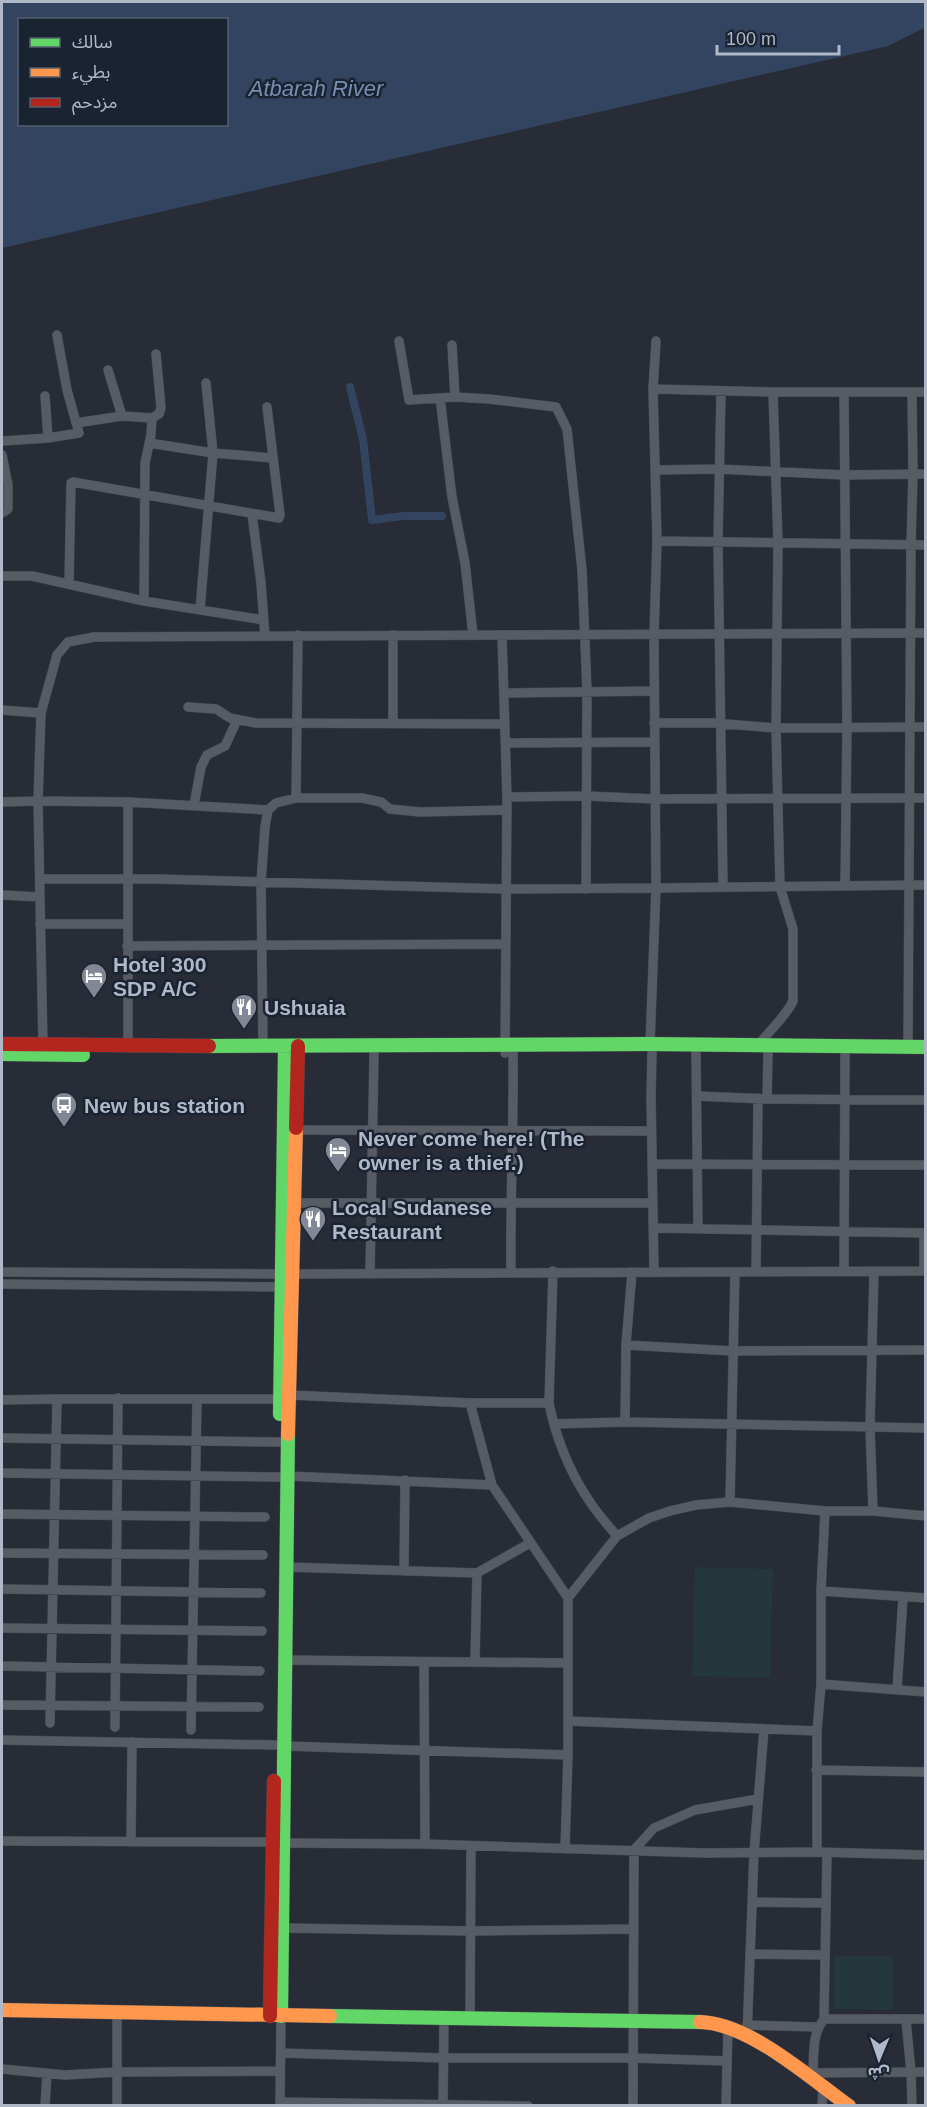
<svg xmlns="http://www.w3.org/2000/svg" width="927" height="2107" viewBox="0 0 927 2107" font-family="Arial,'Noto Sans Arabic',sans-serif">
<rect width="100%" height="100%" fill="#272c36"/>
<path fill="#24373c" d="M695 1567 773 1569 770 1678 692 1676Z
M834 1956H893V2010L834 2009Z"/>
<path fill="#334460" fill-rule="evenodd" d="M2 2H925L926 27 888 46 2 248ZM20 20H226V124H20Z"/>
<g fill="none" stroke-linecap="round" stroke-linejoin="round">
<path stroke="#334460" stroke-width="8" d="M350 387 363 439 372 520 403 516H442"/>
<g stroke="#43474f" stroke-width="10">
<path id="street" d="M399 341 409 400 455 397 489 399 556 407 567 429 582 570 587 691 586 889
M656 341 653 389 657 541 654 634 656 888 926 885
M452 345 455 397
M108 370 122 416
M653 389 773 392H926
M721 391 718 542 723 886
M844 392 847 727 845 886
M45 396 48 438
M440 398 452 497 465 563 473 635
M76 423 122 416 152 418 159 414 161 408 156 354
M2 441 48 438 79 433 67 390 57 335
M149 443 213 453 273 458
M2 455 8 485V509L2 513
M656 470 719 469 844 475 926 474
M252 514 261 583 265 636
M657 541 926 545
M2 576H32L144 601 264 620
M69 584 71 483 73 482 279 518 280 515 267 407
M144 601 145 463 151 435 152 418
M200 610 213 453 206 383
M502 635 507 797 505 1053
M505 693 654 691
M188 707 216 709 230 718 256 723 505 724
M2 710 41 713
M654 723H713L776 728 926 727
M393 724V635
M506 743 655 742
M507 797 587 796 655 799 926 798
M296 798 298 635
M2 802 38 801 41 713 57 655 68 642 94 637 926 633
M194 805 201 767 207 755 225 746 237 720
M40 879H158L505 889 656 888 650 1044
M2 895 40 897
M40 924H127
M127 946 506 944
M43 1045 38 801 128 802 268 810
M759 1045C769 1030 785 1018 793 1001V929L780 887 776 728 778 543 773 392
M128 1046V802
M263 1047 261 882 265 827 268 810 276 803 296 798H362L381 802 390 809 420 812 507 810
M908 1047 911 545 913 474 912 392
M652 1053 651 1096 654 1271
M696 1053 698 1228
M697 1096 767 1099 926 1100
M767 1099 768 1054
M295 1130 651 1131
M652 1164 926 1165
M288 1203H652
M653 1228 926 1233
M924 1233V1271
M553 1271 549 1403C555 1435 569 1471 588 1499 596 1512 607 1524 617 1536
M844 1271 845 1055
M2 1272 281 1274
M511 1272C510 1199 514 1126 513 1053
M756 1272 758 1098
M291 1274 926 1271
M370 1274 374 1054
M2 1284 281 1287
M626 1345 733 1351 926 1350
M289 1395 470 1403H549
M2 1400 57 1399
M470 1403 492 1485 568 1598
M625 1422 626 1345 632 1272
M554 1424 625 1422 926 1428
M2 1438 280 1442
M2 1473 279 1477
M288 1476 492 1485
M730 1502 735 1272
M873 1511 870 1426 874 1271
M2 1514 265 1517
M2 1553 263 1555
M286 1567 477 1573 530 1543
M404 1571 405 1480
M2 1589 261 1593
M821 1591 926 1598
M2 1628 262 1631
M285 1660 568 1663
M475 1661 477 1573
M424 1662 425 1844
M2 1666 260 1671
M821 1684 926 1692
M897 1690 903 1597
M2 1705 259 1707
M568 1721 817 1731
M50 1723 57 1399H280
M115 1727 118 1398
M191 1730 197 1399
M2 1740 275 1745
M284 1746 568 1755
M816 1770 926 1772
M2 1841 273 1842
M131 1842 132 1742
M282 1843 425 1844 705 1853 817 1852 926 1855
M565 1849 568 1755V1598L617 1536 649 1518 670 1511 696 1505 730 1502 825 1511H873L926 1516
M817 1852V1731L821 1684V1591L825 1511
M752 1902 826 1903
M282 1928 470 1931 634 1929
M750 1954 825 1955
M117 2013V2106
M470 2019 471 1847
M824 2019H926
M906 2020 911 2072 912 2106
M747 2025 817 2027
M747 2036 754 1853 764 1729
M281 2053 443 2058H633L727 2061
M2 2069 65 2075 118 2072 280 2071
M810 2073 926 2072
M813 2073C814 2053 812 2034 824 2019L827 1853
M280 2102 528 2106
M45 2106 47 2073
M280 2106 281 2016
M443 2106 444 2018
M633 2106 634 1850 654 1828 695 1810 758 1799
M726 2106 728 2027
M822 2106 823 2088"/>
</g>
<g stroke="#43474f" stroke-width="15">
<path id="fast" d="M209 1046 650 1044 926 1047
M2 1054 83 1055
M280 1414 285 1047
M281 2016 288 1434
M330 2016 700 2022"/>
</g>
<g stroke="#43474f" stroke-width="15">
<path id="slow" d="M288 1434 296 1128
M2 2010 330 2016
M700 2022C749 2023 810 2078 849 2106"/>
</g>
<g stroke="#43474f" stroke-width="15">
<path id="jam" d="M2 1044 209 1046
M296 1128 298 1046
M270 2016 274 1781"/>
</g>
<use href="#street" stroke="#575c64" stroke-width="9"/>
<use href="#fast" stroke="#63d668" stroke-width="14"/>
<use href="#slow" stroke="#ff974d" stroke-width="14"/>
<use href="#jam" stroke="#b3261e" stroke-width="14"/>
</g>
<defs>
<g id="hotel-pin" transform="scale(1.35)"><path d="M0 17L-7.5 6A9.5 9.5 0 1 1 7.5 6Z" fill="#808795" stroke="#1a2331"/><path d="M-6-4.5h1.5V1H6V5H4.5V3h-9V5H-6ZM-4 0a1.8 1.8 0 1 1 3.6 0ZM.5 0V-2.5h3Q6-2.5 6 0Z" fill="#fff"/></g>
<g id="restaurant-pin" transform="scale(1.35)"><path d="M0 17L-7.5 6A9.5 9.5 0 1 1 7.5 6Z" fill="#808795" stroke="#1a2331"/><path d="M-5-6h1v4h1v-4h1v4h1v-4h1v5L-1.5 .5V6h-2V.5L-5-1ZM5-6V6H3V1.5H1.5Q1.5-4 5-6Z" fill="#fff"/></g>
<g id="bus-pin" transform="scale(1.35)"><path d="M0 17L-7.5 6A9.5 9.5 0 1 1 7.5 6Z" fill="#808795" stroke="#1a2331"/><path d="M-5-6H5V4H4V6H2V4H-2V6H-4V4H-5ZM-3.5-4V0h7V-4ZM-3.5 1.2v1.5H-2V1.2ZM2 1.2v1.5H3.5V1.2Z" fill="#fff"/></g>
</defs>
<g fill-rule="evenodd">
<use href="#hotel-pin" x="94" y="976"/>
<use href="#restaurant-pin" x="244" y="1007"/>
<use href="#bus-pin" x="64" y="1105"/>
<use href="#hotel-pin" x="338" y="1150"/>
<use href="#restaurant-pin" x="313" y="1219"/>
</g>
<g text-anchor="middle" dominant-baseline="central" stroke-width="5" stroke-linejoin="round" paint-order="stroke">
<g font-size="21" font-weight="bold" fill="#b0b8c8" stroke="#1a2331" text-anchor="start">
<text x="113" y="964">Hotel 300<tspan x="113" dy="24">SDP A/C</tspan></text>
<text x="264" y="1007">Ushuaia</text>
<text x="84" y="1105">New bus station</text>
<text x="358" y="1138">Never come here! (The<tspan x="358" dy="24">owner is a thief.)</tspan></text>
<text x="332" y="1207">Local Sudanese<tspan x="332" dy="24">Restaurant</tspan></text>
</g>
<g font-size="22" font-style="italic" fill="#778db2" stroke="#1a2331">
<text x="316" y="88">Atbarah River</text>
</g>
</g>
<rect width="927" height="2107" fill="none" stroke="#b0b8c8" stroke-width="6"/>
<rect x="18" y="18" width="210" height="108" fill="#1a2331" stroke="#565f6d" stroke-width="1.5"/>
<rect x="30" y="38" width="30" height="9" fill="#63d668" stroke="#565f6d" stroke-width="1.5"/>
<text x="72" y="48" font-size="18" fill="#b0b8c8">سالك</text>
<rect x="30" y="68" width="30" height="9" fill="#ff974d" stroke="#565f6d" stroke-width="1.5"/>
<text x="72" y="78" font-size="18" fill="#b0b8c8">بطيء</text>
<rect x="30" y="98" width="30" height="9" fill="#b3261e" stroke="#565f6d" stroke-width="1.5"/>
<text x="72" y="108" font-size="18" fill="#b0b8c8">مزدحم</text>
<g transform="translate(879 2059) rotate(182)" stroke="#1a2331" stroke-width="4.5" paint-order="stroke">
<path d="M0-4.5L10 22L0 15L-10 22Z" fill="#b0b8c8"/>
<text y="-9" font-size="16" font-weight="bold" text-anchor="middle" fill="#b0b8c8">ش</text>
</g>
<path d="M717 45v9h122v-9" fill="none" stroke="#b0b8c8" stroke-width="3"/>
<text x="726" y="45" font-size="18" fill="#b0b8c8" stroke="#1a2331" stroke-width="4.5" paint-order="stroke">100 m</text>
</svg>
